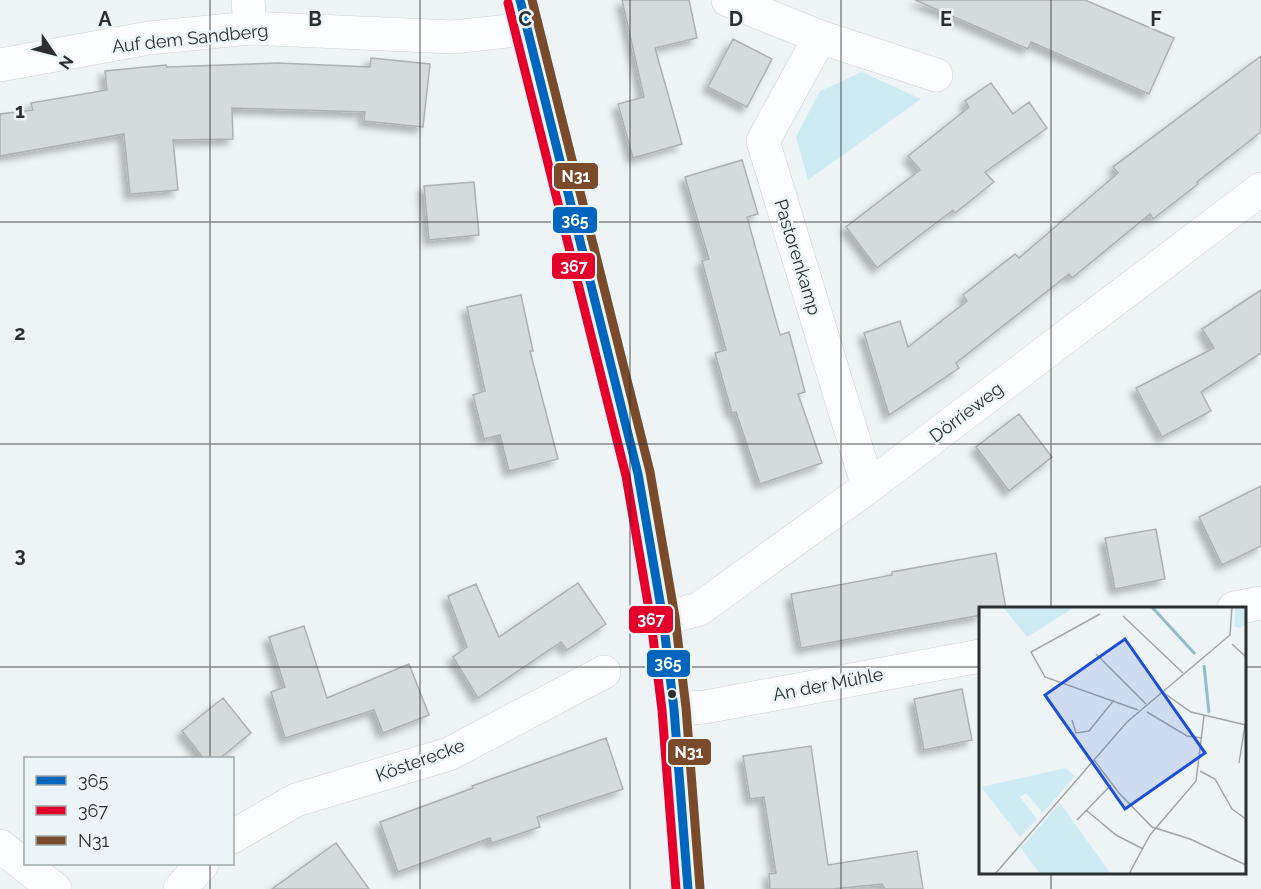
<svg xmlns="http://www.w3.org/2000/svg" width="1261" height="889" viewBox="0 0 1261 889" font-family="Raleway,sans-serif">
<defs>
<filter id="shadow"><feDropShadow dx="-5.5" dy="5.5" stdDeviation="3" flood-color="#0004"/></filter>
</defs>
<rect width="100%" height="100%" fill="#eef4f5"/>
<path fill="#ceebf4" d="M862 72 921 99 808 180 796 137 820 91Z"/>
<path fill="#d5dadb" stroke="#adb1b2" stroke-width="1.5" filter="url(#shadow)" d="M622 0H689L697 38 655 48 682 144 633 158 618 104 644 97Z
M915 0H1085L1174 38 1149 94 1031 42 1028 49Z
M733 39 772 59 747 107 708 87Z
M1261 56V132L1197 182 1198 184 1153 219 1150 214 1072 278 1069 274 956 363 959 368 889 415 864 333 900 321 908 347 967 301 963 295 1015 254 1019 258 1118 173 1113 167Z
M371 58 430 64 423 127 364 121 365 112 232 108 233 139 173 140 178 190 130 194 124 134 0 156V114L33 110 31 103 107 90 105 71 166 65 167 67 278 63 370 67Z
M991 83 1013 114 1029 102 1047 128 985 172 994 182 955 213 953 210 877 268 846 227 920 170 908 156 969 107 965 101Z
M742 160 758 214 747 217 780 335 789 332 805 392 798 394 822 463 760 484 736 412 732 413 715 353 726 350 702 261 709 259 685 177Z
M474 182 479 235 429 240 424 186Z
M1261 290V353L1201 392 1211 411 1162 437 1136 388 1214 348 1202 329Z
M521 295 533 351H530L558 459 509 471 500 435 484 439 473 395 485 391 467 307Z
M1019 414 1052 457 1009 491 976 447Z
M1261 486V546L1222 565 1199 517Z
M1156 529 1165 579 1115 589 1105 538Z
M996 553 1006 609H981V615L801 648 791 594 892 575V572Z
M578 583 606 624 567 650 561 642 478 698 453 657 467 647 448 596 476 584 499 637Z
M304 626 327 698 409 664 429 715 383 733 374 710 285 738 271 692 285 687 269 637Z
M962 689 972 740 924 750 914 699Z
M223 698 251 733 219 759H204L182 731Z
M606 738 623 789 537 817 540 827 492 843 490 838 398 872 380 822 473 788 472 786Z
M811 746 828 865 917 851 923 889H885L882 884 833 889H770L769 874 776 873 764 797 750 799 743 756Z
M336 843 369 889H272Z"/>
<g fill="none" stroke-linecap="round" stroke-linejoin="round">
<g stroke="#cdd1d3" stroke-width="34">
<path id="minor" d="M248 0 250 28
M728 0 820 37
M0 65 149 38 250 28 453 37 526 29
M868 487 763 141 820 37 936 75
M1234 608 1261 603
M663 619 699 609 868 487 1261 189
M674 709 705 707 980 656
M232 837 296 800 449 754 604 672
M0 846 55 889
M180 889 202 864"/>
</g>
<g stroke="#cdd1d3" stroke-width="34">
<path id="major" d="M520 0 638 474 663 619 674 709 688 889"/>
</g>
<use href="#minor" stroke="#fcfdfe" stroke-width="33"/>
<use href="#major" stroke="#fcfdfe" stroke-width="33"/>
<g stroke="#ebf5f8" stroke-width="14">
<path id="bus-1" d="M520 0 638 474 663 619 674 709 688 889"/>
</g>
<g stroke="#ebf5f8" stroke-width="14">
<path id="bus-2" d="M508 3 626 476 651 621 662 710 676 889"/>
</g>
<g stroke="#ebf5f8" stroke-width="14">
<path id="bus-3" d="M532 0 650 472 675 617 686 708 700 888"/>
</g>
<use href="#bus-1" stroke="#0065bd" stroke-width="9"/>
<use href="#bus-2" stroke="#e4002b" stroke-width="9"/>
<use href="#bus-3" stroke="#7a4b2a" stroke-width="9"/>
</g>
<path fill="none" stroke="#2b2f30" stroke-width="1.5" stroke-opacity="0.55" d="M210 0V758M420 0V889M630 0V889M841 0V889M1051 0V608M0 222H1261M0 444H1261M0 667H980M1244 667H1261M210 864V889M1051 872V889"/>
<circle fill="#2b2f30" stroke="#ebf5f8" stroke-width="2" cx="672" cy="694" r="5"/>
<g text-anchor="middle" dominant-baseline="central" stroke-width="5" stroke-linejoin="round" paint-order="stroke">
<g font-size="18" fill="#2b2f30" stroke="#ebf5f8">
<text transform="translate(190 38) rotate(-6)">Auf dem Sandberg</text>
<text transform="translate(798 257) rotate(73)">Pastorenkamp</text>
<text transform="translate(966 412) rotate(-37)">Dörrieweg</text>
<text transform="translate(828 684) rotate(-11)">An der Mühle</text>
<text transform="translate(420 760) rotate(-20)">Kösterecke</text>
</g>
</g>
<g transform="translate(979 607)">
<rect width="267" height="267" fill="#eef4f5"/>
<path d="M24 0H96L48 30ZM256 0H267V18L260 21 256 20ZM87 161 96 169 64 206 47 186 41 190 58 212 41 230 2 180ZM81 196 132 267H61L42 241Z" fill="#ceebf4"/>
<path fill="none" stroke="#92bdca" stroke-width="3" d="M173 0 216 47M225 58 230 106"/>
<path fill="none" stroke="#a0a5a6" stroke-width="1.5" d="M121 7 52 45 66 70 159 103M144 9 204 66M253 37 267 50M117 47 167 97M182 84 212 105 267 118M168 105 208 129 223 131M93 113 97 126 110 124 135 93M115 153 140 186 173 220 211 232 267 258M260 156 266 118M221 164 236 172 253 202 267 212M107 203 137 228 164 242M98 213 132 178M16 267 148 115 251 28 253 0M150 267 171 228 217 174 225 109"/>
<path fill="#1d4ed8" fill-opacity="0.15" stroke="#1d4ed8" stroke-width="3" d="M146 32 226 146 146 202 66 88Z"/>
<rect width="267" height="267" fill="none" stroke="#2b2f30" stroke-width="3"/>
</g>
<g font-size="20" text-anchor="middle" font-weight="bold" fill="#2b2f30" stroke="#ebf5f8" stroke-width="5" stroke-linejoin="round" paint-order="stroke">
<text x="105" y="26">A</text>
<text x="315" y="26">B</text>
<text x="525" y="26">C</text>
<text x="736" y="26">D</text>
<text x="946" y="26">E</text>
<text x="1156" y="26">F</text>
<text x="20" y="118">1</text>
<text x="20" y="340">2</text>
<text x="20" y="562">3</text>
</g>
<g stroke="#ebf5f8" stroke-width="2">
<rect x="553" y="162" width="46" height="28" rx="6" fill="#7a4b2a"/>
<rect x="552" y="206" width="46" height="28" rx="6" fill="#0065bd"/>
<rect x="551" y="252" width="45" height="28" rx="6" fill="#e4002b"/>
<rect x="628" y="605" width="46" height="29" rx="6" fill="#e4002b"/>
<rect x="646" y="649" width="45" height="29" rx="6" fill="#0065bd"/>
<rect x="667" y="738" width="45" height="28" rx="6" fill="#7a4b2a"/>
</g>
<g font-size="16" text-anchor="middle" font-weight="bold" fill="#fff">
<text x="576" y="182">N31</text>
<text x="575" y="226">365</text>
<text x="574" y="272">367</text>
<text x="651" y="625">367</text>
<text x="668" y="669">365</text>
<text x="689" y="758">N31</text>
</g>
<rect x="24" y="757" width="210" height="108" fill="#ebf5f8" stroke="#9ea6a8" stroke-width="1.5"/>
<rect x="36" y="776" width="30" height="9" fill="#0065bd" stroke="#9ea6a8" stroke-width="1.5"/>
<text x="78" y="787" font-size="18" fill="#2b2f30">365</text>
<rect x="36" y="806" width="30" height="9" fill="#e4002b" stroke="#9ea6a8" stroke-width="1.5"/>
<text x="78" y="817" font-size="18" fill="#2b2f30">367</text>
<rect x="36" y="836" width="30" height="9" fill="#7a4b2a" stroke="#9ea6a8" stroke-width="1.5"/>
<text x="78" y="847" font-size="18" fill="#2b2f30">N31</text>
<g transform="translate(54 54) rotate(125)" stroke="#ebf5f8" stroke-width="4.5" paint-order="stroke">
<path d="M0-4.5L10 22L0 15L-10 22Z" fill="#2b2f30"/>
<text y="-9" font-size="16" font-weight="bold" text-anchor="middle" fill="#2b2f30">N</text>
</g>
</svg>
